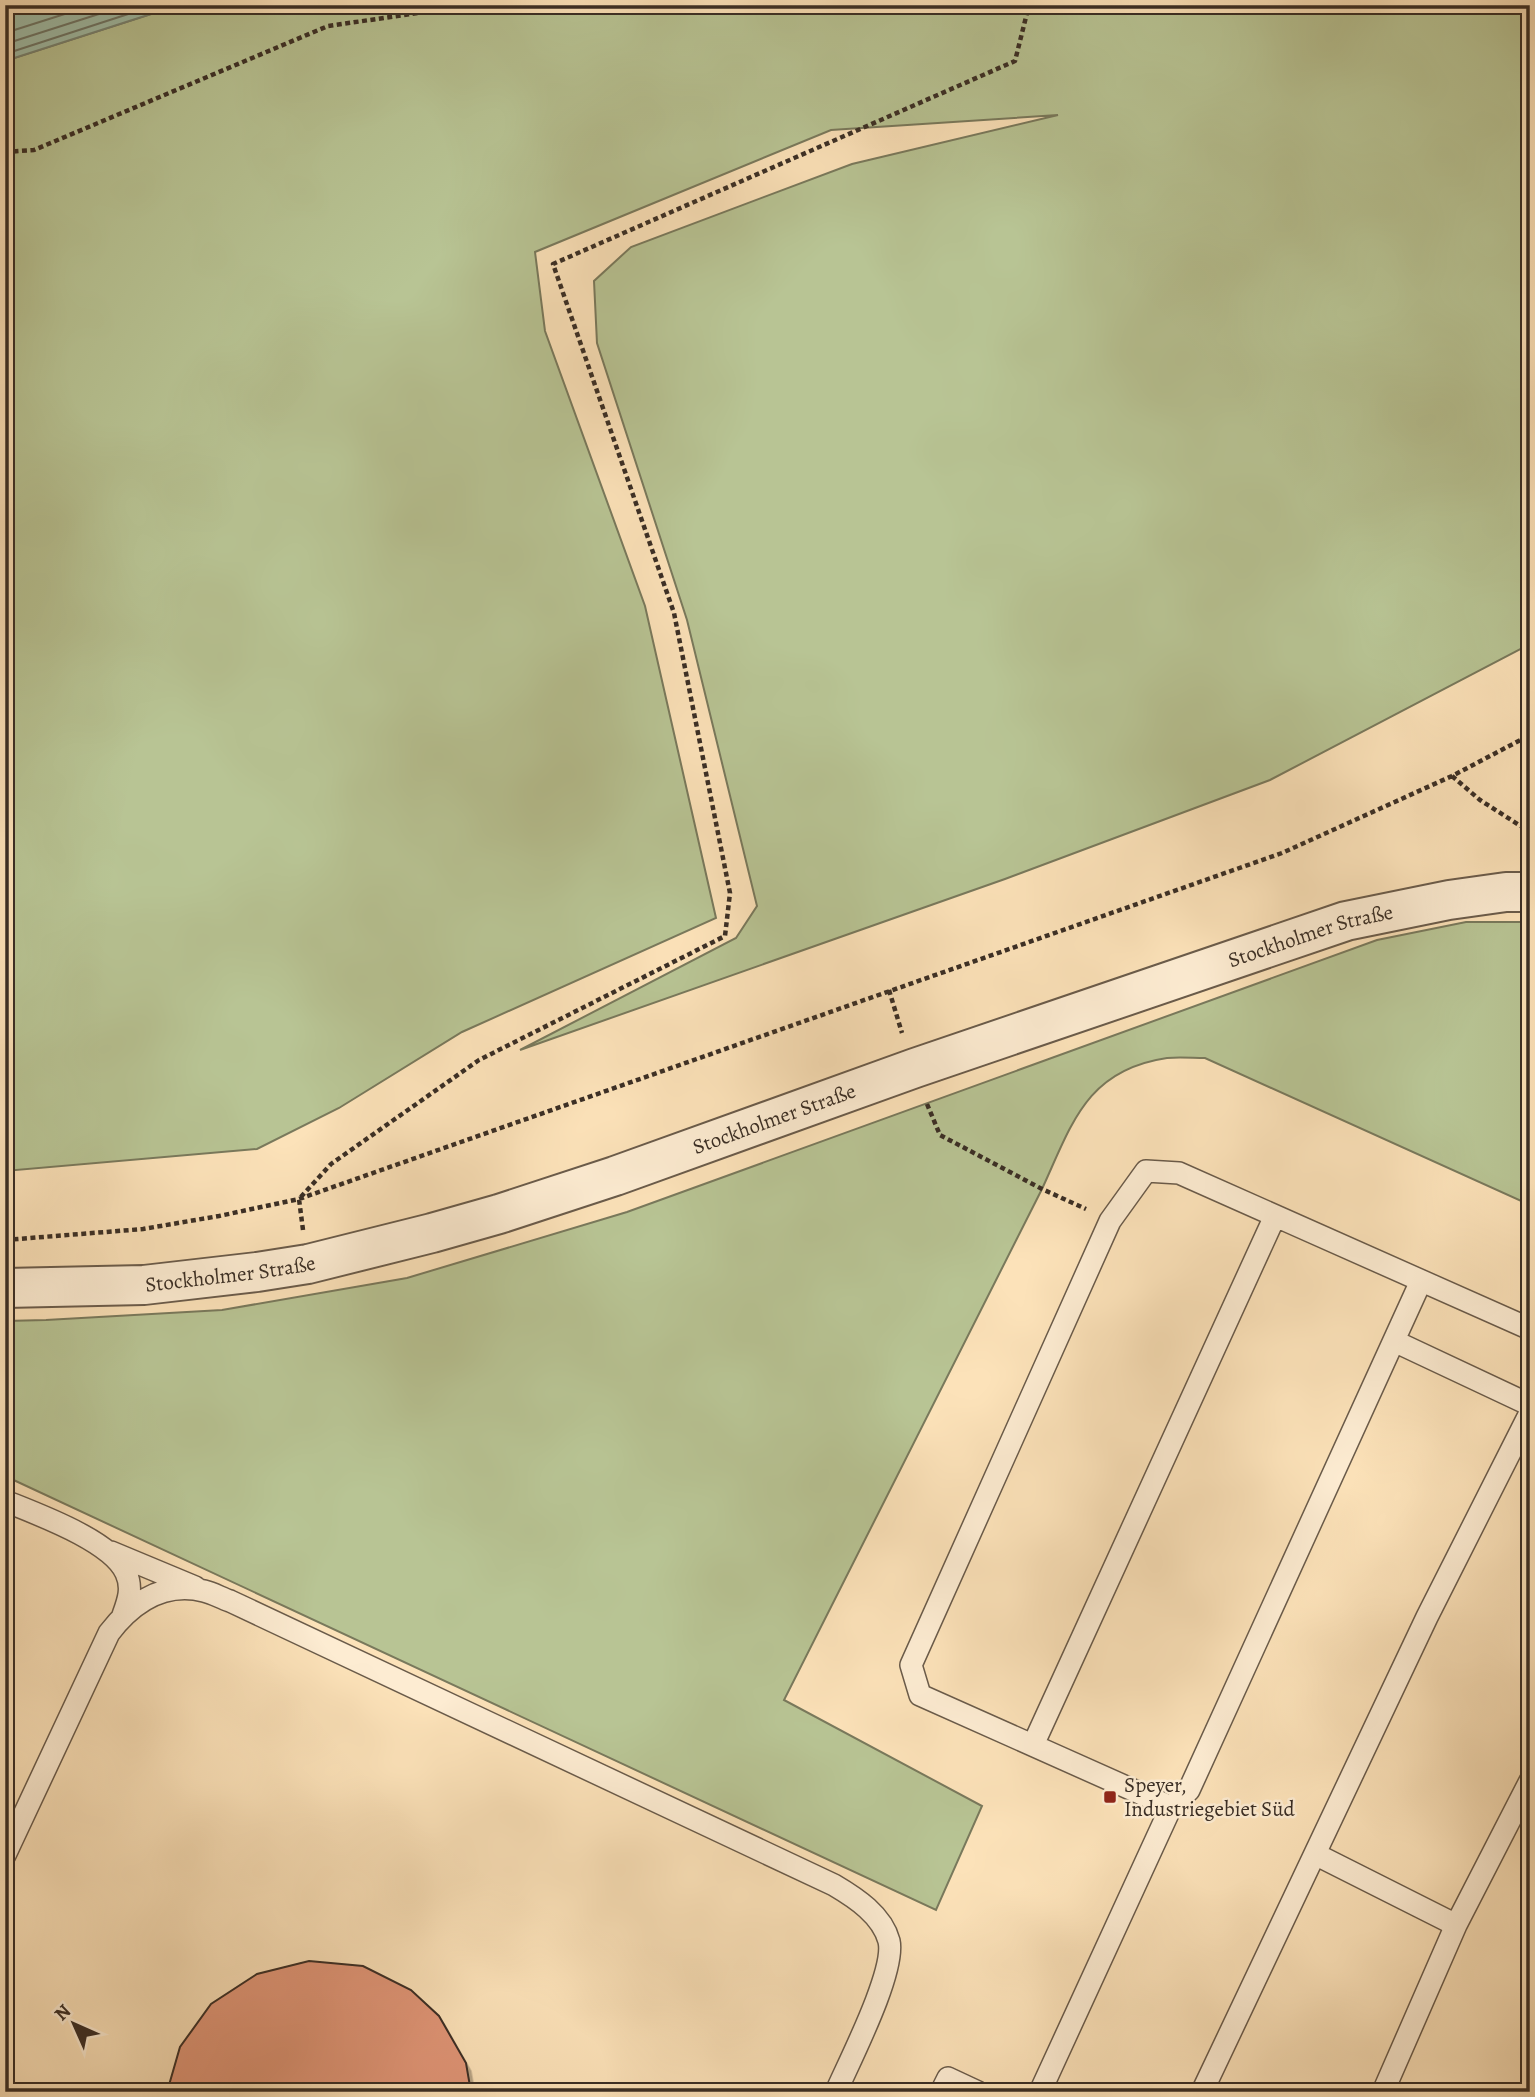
<svg xmlns="http://www.w3.org/2000/svg" width="1535" height="2097" viewBox="0 0 1535 2097" font-family="Alegreya,serif">
<defs>
<filter id="shadow"><feDropShadow dx="4.5" dy="8" stdDeviation="0" flood-color="#0004"/></filter>
</defs>
<rect width="100%" height="100%" fill="#fce2b9"/>
<filter id="stains"><feTurbulence type="fractalNoise" baseFrequency=".00286" numOctaves="4"/><feColorMatrix values="0 0 0 0 .2 0 0 0 0 .09 0 0 0 0 .02 0 0 0 .5 -.17"/></filter>
<radialGradient id="worn" r=".72"><stop offset=".6" stop-color="#630" stop-opacity="0"/><stop offset="1" stop-color="#630" stop-opacity=".3"/></radialGradient>
<path fill="#b8c494" stroke="#79795c" stroke-width="2" d="M179 5H1530V644L1270 780 1005 879 520 1050 736 938 757 906 687 620 597 343 594 281 631 247 852 164 1058 115 831 130 535 252 545 331 645 606 716 918 462 1032 339 1108 257 1149 5 1171V61Z
M1466 922H1530V1205L1205 1058C1193 1058 1179 1057 1167 1058 1086 1070 1072 1124 1042 1189L784 1700 982 1806 936 1910 5 1476V1321L46 1320 222 1310 407 1278 627 1212 1377 940Z"/>
<path fill="#a0bfaa" stroke="#778575" stroke-width="2" d="M5 5H179L5 61Z"/>
<g fill="none" stroke-linecap="round" stroke-linejoin="round">
<path stroke="#6d7668" stroke-width="2" d="M5 33 93 5
M5 44 127 5
M5 54 156 5"/>
</g>
<path fill="#e19678" stroke="#3a2e25" stroke-width="2" filter="url(#shadow)" d="M309 1961 363 1966 411 1990 439 2016 466 2063 471 2092H167L180 2047 211 2004 257 1974Z"/>
<g fill="none" stroke-linecap="round" stroke-linejoin="round">
<g stroke="#6a5b4a" stroke-width="24">
<path id="service" d="M1394 1341 1530 1405
M5 1501C37 1514 112 1541 126 1573 133 1588 128 1601 123 1615
M111 1552 195 1587
M1033 1745 1275 1216
M1171 1807 920 1695 911 1665 1110 1221 1146 1171 1179 1173 1530 1329
M1315 1854 1456 1925 1530 1781
M5 1855 109 1633C132 1603 163 1581 204 1591 213 1593 221 1598 230 1601L834 1885C856 1898 882 1915 889 1941 896 1971 849 2062 836 2092
M941 2092 948 2078 978 2092
M1040 2092 1171 1807 1189 1790 1421 1281
M1202 2092 1427 1617 1530 1413
M1383 2092 1456 1925"/>
</g>
<g stroke="#6a5b4a" stroke-width="42">
<g id="tertiary">
<path id="s1" d="M5 1288 144 1285 257 1272 308 1264 432 1233 499 1214 615 1176 915 1068 1346 921 1449 900 1506 892H1530"/>
</g>
</g>
<path stroke="#3a2e25" stroke-width="4.5" stroke-dasharray="5 3.5" stroke-linecap="butt" d="M5 152 34 150 328 26 474 5
M1452 776 1480 800 1530 832
M889 990 902 1033
M927 1104 940 1135 1042 1189 1086 1209
M303 1230 299 1199 331 1164 479 1060 725 936 730 893 674 613 553 264 1015 61 1029 5
M5 1240 143 1229 219 1216 299 1199 1282 853 1452 776 1530 735"/>
<use href="#service" stroke="#fdecd2" stroke-width="21"/>
<use href="#tertiary" stroke="#fdecd2" stroke-width="38"/>
</g>
<rect fill="#8f2418" stroke="#fdecd2" stroke-width="2.5" x="1103" y="1790" width="14" height="14" rx="3.5"/>
<g text-anchor="middle" dominant-baseline="central" stroke-width="5" stroke-linejoin="round" paint-order="stroke">
<g font-size="21" fill="#3a2e25" stroke="#fdecd2">
<text stroke="none"><textPath href="#s1" startOffset="1360">Stockholmer Straße</textPath></text>
<text stroke="none"><textPath href="#s1" startOffset="793">Stockholmer Straße</textPath></text>
<text stroke="none"><textPath href="#s1" startOffset="226">Stockholmer Straße</textPath></text>
</g>
<g font-size="21" fill="#3a2e25" stroke="#fdecd2" text-anchor="start">
<text x="1124" y="1785">Speyer,<tspan x="1124" dy="24">Industriegebiet Süd</tspan></text>
</g>
</g>
<rect width="1535" height="2097" fill="none" stroke="#fce2b9" stroke-width="28"/>
<rect x="7" y="7" width="1521" height="2083" fill="none" stroke="#3a2e25" stroke-width="3.5"/>
<rect x="14" y="14" width="1507" height="2069" fill="none" stroke="#3a2e25" stroke-width="2"/>
<g transform="translate(74 2024) rotate(315)" stroke="#fdecd2" stroke-width="5" paint-order="stroke">
<path d="M0-5L12 26L0 18L-12 26Z" fill="#3a2e25"/>
<text y="-10" font-size="19" font-weight="bold" text-anchor="middle" fill="#3a2e25">N</text>
</g>
<rect width="100%" height="100%" filter="url(#stains)"/>
<rect width="100%" height="100%" fill="url(#worn)"/>
</svg>
